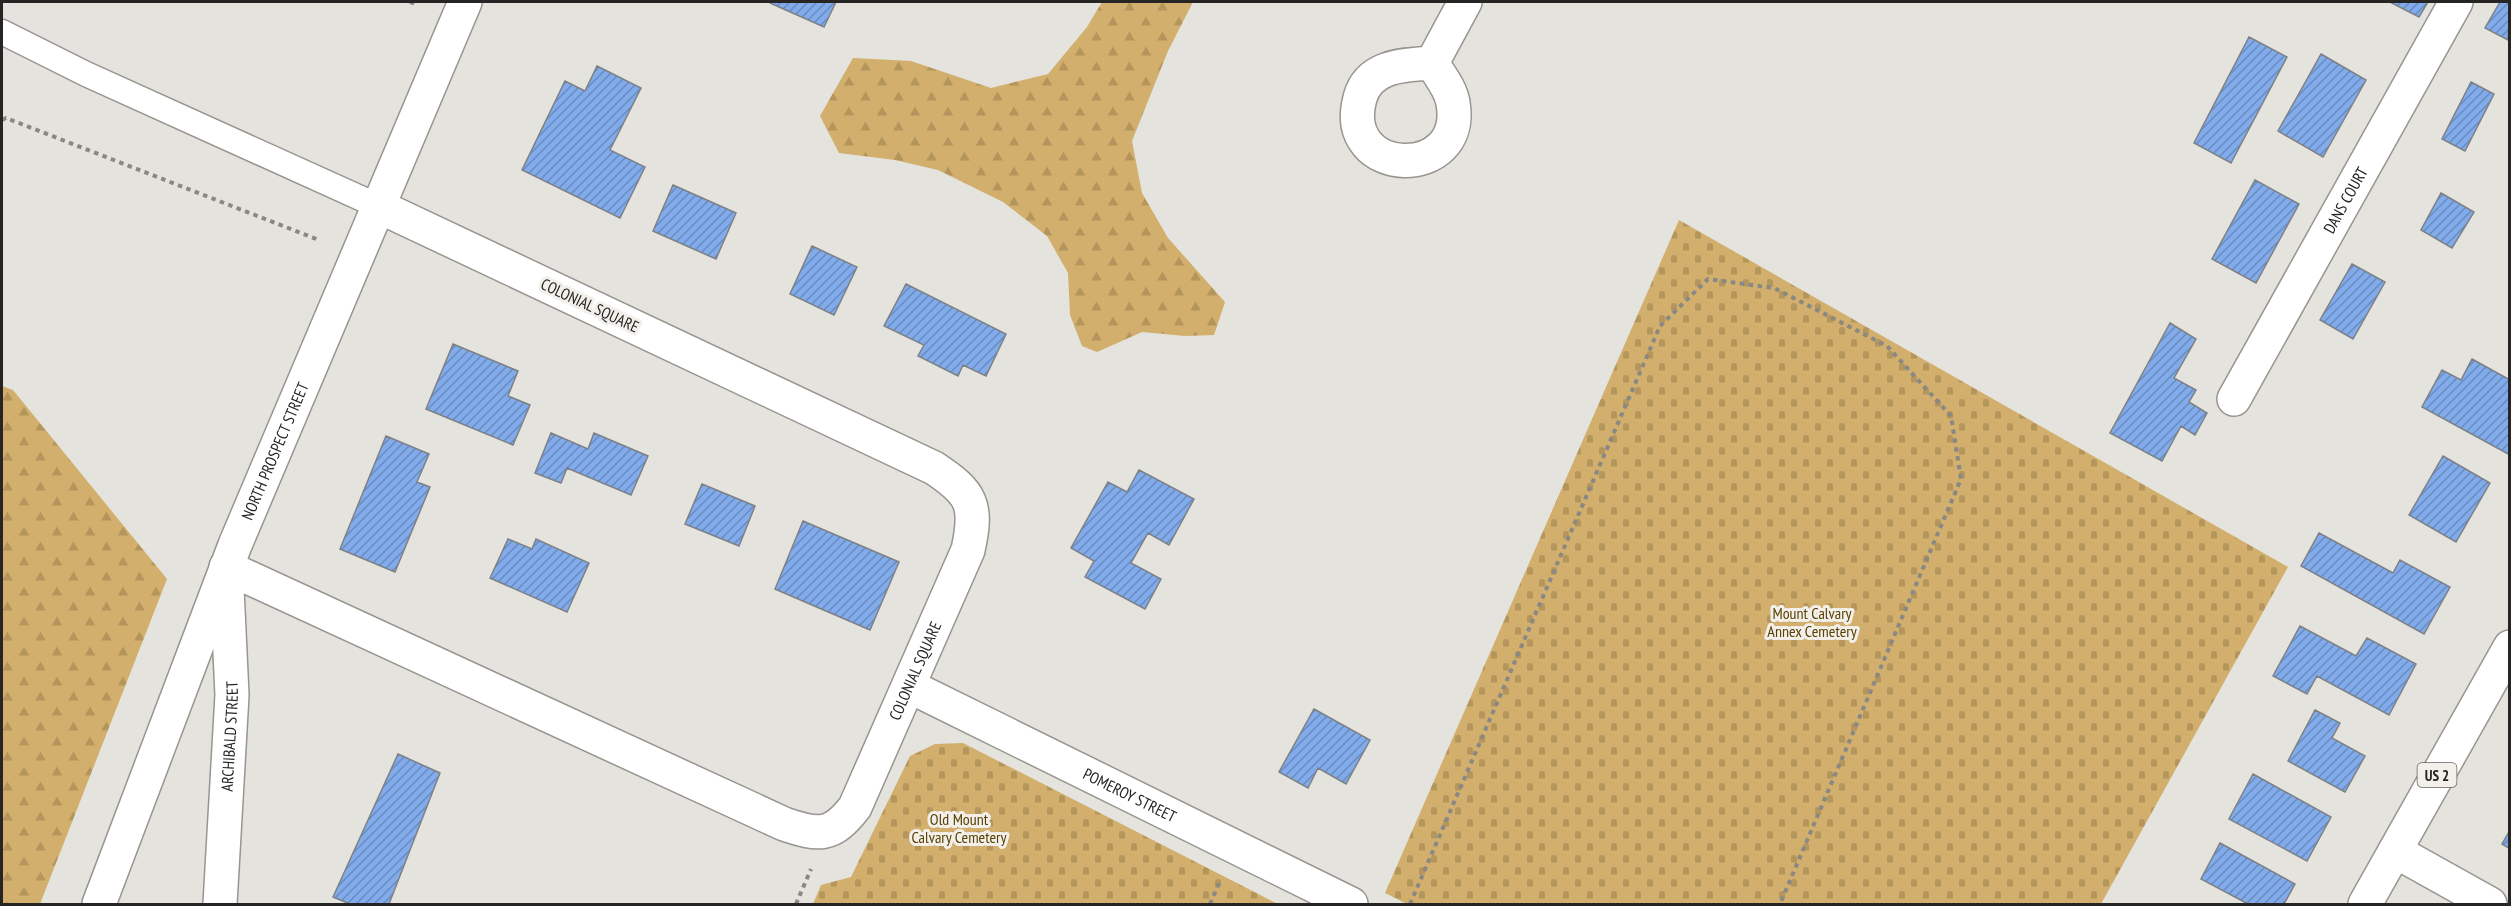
<svg xmlns="http://www.w3.org/2000/svg" width="2511" height="906" viewBox="0 0 2511 906" font-family="'PT Sans Narrow',sans-serif">
<defs>
<pattern id="forest-firs" width="22" height="20" patternUnits="userSpaceOnUse" patternTransform="scale(1.5)"><rect width="22" height="20" fill="#d2af6c"/><path d="M5 1l3.5 6h-7zM16 11l3.5 6h-7z" fill="#b4965d"/></pattern>
<pattern id="cemetery-stones" width="16" height="16" patternUnits="userSpaceOnUse" patternTransform="scale(1.5)"><rect width="16" height="16" fill="#d2af6c"/><path d="M2 7V4a2 2 0 0 1 4 0v3zM10 15v-3a2 2 0 0 1 4 0v3z" fill="#b4965d"/></pattern>
<pattern id="building-hatch" width="6" height="6" patternUnits="userSpaceOnUse" patternTransform="scale(1.5)"><rect width="6" height="6" fill="#81abeb"/><path d="M-1 1l2-2M0 6l6-6M5 7l2-2" fill="none" stroke="#698bbe"/></pattern>
</defs>
<rect width="100%" height="100%" fill="#e5e3dd"/>
<path fill="url(#forest-firs)" d="M1102 2H1193L1168 51 1132 141 1142 193 1168 238 1225 302 1214 335 1185 336 1142 332 1097 352 1082 346 1070 315 1068 273 1047 236 1003 202 938 170 895 160 839 153 820 116 853 58 911 61 991 88 1048 74 1087 27Z
M2 386 13 390 167 579 40 904H2Z"/>
<path fill="url(#cemetery-stones)" d="M1679 220 2288 567 2101 904H1407L1385 893Z
M963 743 1278 904H813L821 885 851 877 910 756 935 744Z"/>
<path fill="url(#building-hatch)" stroke="#7d8085" stroke-width="1.5" d="M2390 2H2428L2419 17Z
M2500 2H2510L2508 40 2485 28Z
M770 3V2H836L824 27Z
M2249 37 2287 57 2231 163 2194 143Z
M2321 54 2366 80 2323 157 2278 131Z
M597 66 641 88 610 150 645 167 620 218 522 170 565 81 585 91Z
M2471 82 2494 94 2465 151 2442 139Z
M2255 180 2299 204 2256 283 2212 259Z
M673 185 736 213 716 259 653 231Z
M2441 193 2474 212 2452 248 2421 230Z
M812 246 857 267 834 315 790 294Z
M2352 264 2385 282 2353 339 2320 320Z
M906 284 1006 334 986 376 963 365 958 376 918 356 924 345 884 326Z
M2170 323 2196 339 2174 378 2196 390 2189 402 2207 413 2195 435 2181 426 2162 461 2110 433Z
M453 344 518 371 508 396 530 405 513 445 426 409Z
M2472 359 2510 380V455L2422 407 2442 370 2461 380Z
M551 433 588 449 594 433 648 456 631 495 567 468 561 483 535 473Z
M386 436 429 454 417 482 430 487 395 572 340 549Z
M2443 456 2490 483 2456 542 2409 515Z
M1139 470 1194 499 1169 545 1148 533 1131 563 1161 579 1145 609 1085 577 1094 561 1071 548 1108 482 1127 492Z
M702 484 755 506 739 546 685 524Z
M803 521 899 562 870 630 775 589Z
M2319 533 2393 573 2400 560 2450 587 2424 634 2301 566Z
M508 539 532 549 536 539 589 563 567 612 490 578Z
M2300 626 2356 656 2367 638 2416 664 2389 715 2317 676 2307 694 2273 676Z
M1314 709 1370 740 1346 784 1318 768 1308 788 1279 772Z
M2315 710 2340 723 2332 738 2365 756 2345 792 2288 761Z
M398 754 440 773 389 904H350L333 897Z
M2253 774 2331 817 2307 861 2229 819Z
M2510 830V849L2502 844Z
M2220 843 2295 884 2284 904H2248L2201 879Z"/>
<g fill="none" stroke-linecap="round" stroke-linejoin="round">
<g stroke="#989590" stroke-width="27">
<path id="service" d="M2 32 86 74 378 206"/>
</g>
<g stroke="#989590" stroke-width="36">
<g id="minor">
<path d="M1432 63C1440 76 1451 89 1453 103 1467 182 1338 179 1360 98 1369 65 1404 65 1432 63Z"/>
<path d="M1432 63 1465 2"/>
<path id="s1" d="M2234 399 2456 2"/>
<path id="s2" d="M911 687 1351 904"/>
<path d="M2395 851 2490 904"/>
<path id="s3" d="M220 904 232 695 226 567 784 824C819 836 832 837 855 807L968 550C978 505 972 493 934 468L378 206"/>
</g>
</g>
<g stroke="#989590" stroke-width="36">
<g id="tertiary">
<path id="s4" d="M99 904 235 545 465 2"/>
</g>
</g>
<g stroke="#989590" stroke-width="36">
<path id="primary" d="M2365 904 2510 647"/>
</g>
<path stroke="#898884" stroke-width="4" stroke-dasharray="4.5 4.5" stroke-linecap="butt" d="M410 2 416 4
M2 120 6 118 319 240
M796 904 811 869
M1210 904 1219 883
M1410 904 1660 326 1708 279 1774 288 1887 346 1951 416 1961 479 1780 904"/>
<use href="#service" stroke="#fff" stroke-width="24"/>
<use href="#minor" stroke="#fff" stroke-width="33"/>
<use href="#tertiary" stroke="#fff" stroke-width="33"/>
<use href="#primary" stroke="#fff" stroke-width="33"/>
</g>
<g text-anchor="middle" dominant-baseline="central" stroke-width="6" stroke-linejoin="round" paint-order="stroke">
<rect fill="#f3f0eb" stroke="#64625f" stroke-width="1.5" x="2417.5" y="763" width="39" height="24" rx="4.5"/>
<g font-size="15" font-weight="bold" fill="#262523">
<text x="2437" y="775">US 2</text>
</g>
<g font-size="16" fill="#262523" stroke="#f3f0eb">
<text stroke="none"><textPath href="#s1" startOffset="228">DANS COURT</textPath></text>
<text transform="translate(590 305) rotate(25)">COLONIAL SQUARE</text>
<text stroke="none"><textPath href="#s4" startOffset="486">NORTH PROSPECT STREET</textPath></text>
<text stroke="none"><textPath href="#s3" startOffset="1182">COLONIAL SQUARE</textPath></text>
<text stroke="none"><textPath href="#s3" startOffset="168">ARCHIBALD STREET</textPath></text>
<text stroke="none"><textPath href="#s2" startOffset="244">POMEROY STREET</textPath></text>
</g>
<g font-size="16" fill="#594000" stroke="#f3f0eb">
<text x="1812" y="613">Mount Calvary<tspan x="1812" dy="18">Annex Cemetery</tspan></text>
<text x="959" y="819">Old Mount<tspan x="959" dy="18">Calvary Cemetery</tspan></text>
</g>
</g>
<rect width="2511" height="906" fill="none" stroke="#262523" stroke-width="6"/>
</svg>
